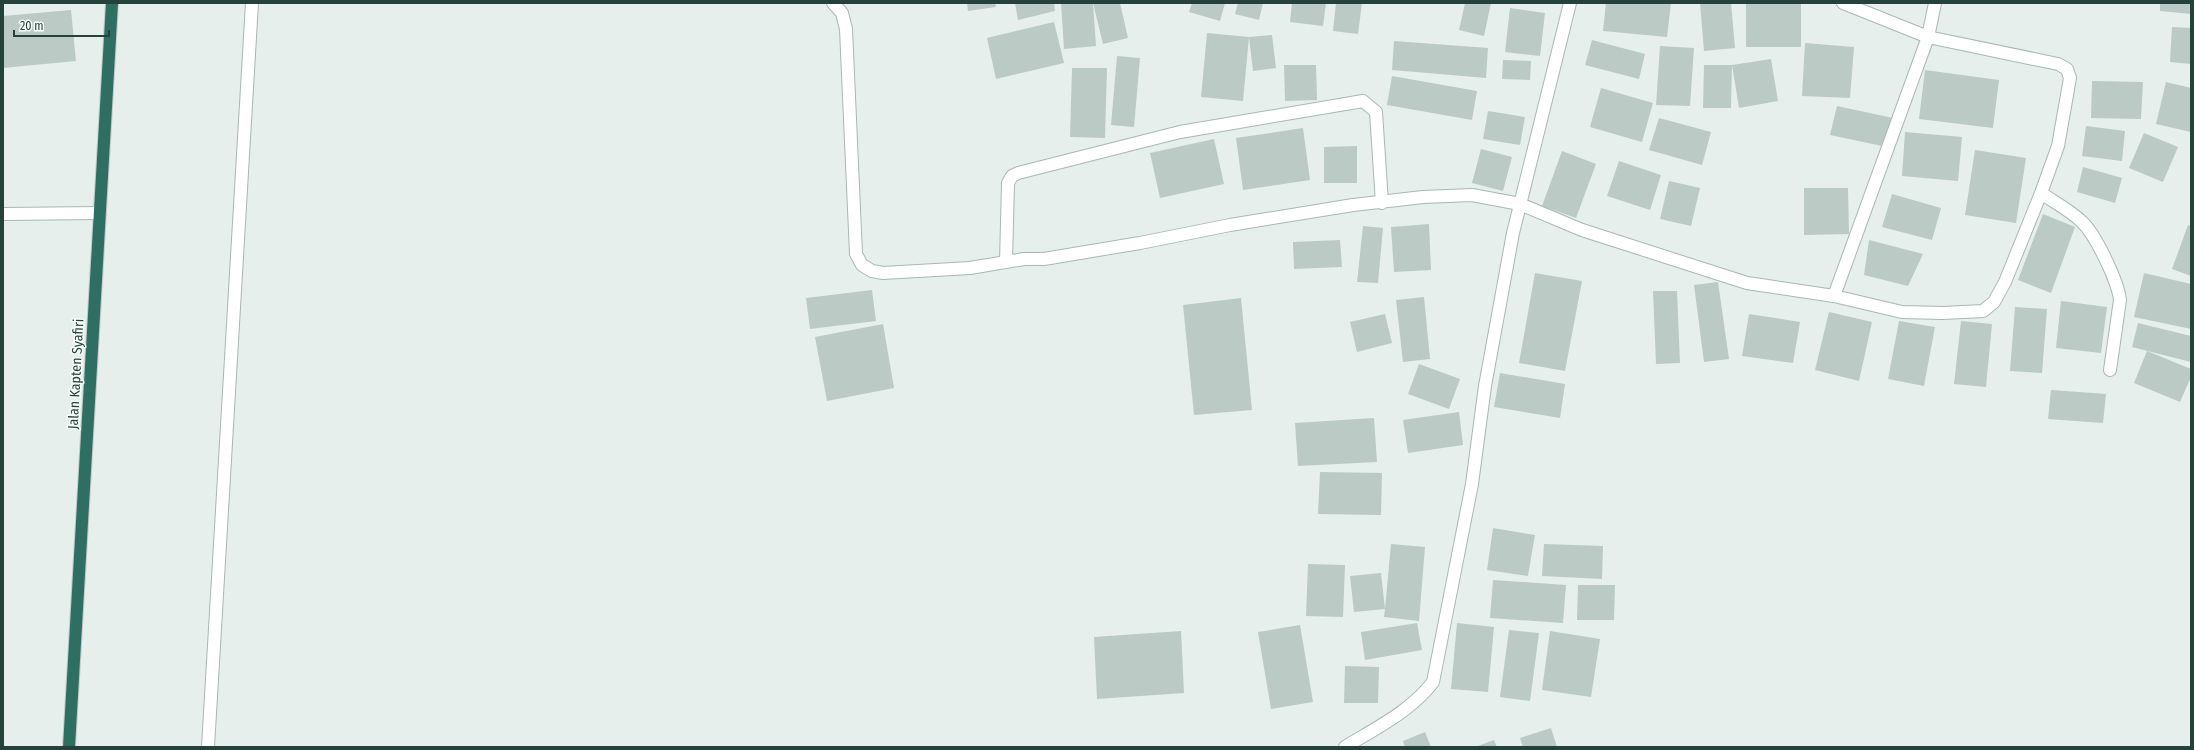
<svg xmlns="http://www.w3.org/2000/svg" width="2194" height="750" viewBox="0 0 2194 750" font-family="'Fira Sans Condensed',sans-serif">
<rect width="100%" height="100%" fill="#e6efeb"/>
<path fill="#bbcac4" d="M967 3H995L996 7 968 11Z
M1015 3H1054L1055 11 1018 20Z
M1061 3H1093L1096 46 1064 49Z
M1093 3H1120L1128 38 1103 44Z
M1192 3H1225L1220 21 1189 12Z
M1238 3H1263L1259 20 1235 14Z
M1292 3H1326L1323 26 1290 22Z
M1336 3H1362L1358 34 1333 31Z
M1465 3H1491L1484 36 1459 30Z
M1606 3H1671L1667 37 1603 31Z
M1700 3H1731L1735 48 1704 51Z
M1746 3H1801V47H1746Z
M2160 3H2191V14L2160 11Z
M1510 8 1545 13 1540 56 1505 52Z
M71 10 76 61 3 68V16Z
M1054 22 1064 63 996 79 987 38Z
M2172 27 2191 28V64L2170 62Z
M1207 33 1249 37 1243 101 1201 97Z
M1272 35 1276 68 1253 71 1249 37Z
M1592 40 1645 54 1639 79 1585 65Z
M1394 41 1488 48 1486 78 1392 70Z
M1805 43 1854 47 1850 98 1802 96Z
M1660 46 1694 48 1690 106 1656 105Z
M1117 56 1140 58 1134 127 1111 125Z
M1771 59 1778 101 1739 108 1732 65Z
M1503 60 1531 61 1530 80 1502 79Z
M1284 65H1316L1317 100 1285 101Z
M1704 65H1732L1731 108H1703Z
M1072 68H1107L1105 138 1070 137Z
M1925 70 1999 80 1993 128 1919 119Z
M1392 76 1477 91 1472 120 1387 105Z
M2092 81 2143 82 2141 119 2091 118Z
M2166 82 2191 88V132L2156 124Z
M1601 88 1653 103 1642 142 1590 127Z
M1837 106 1893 118 1887 147 1830 135Z
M1488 111 1525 117 1520 145 1483 139Z
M1659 118 1711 132 1702 165 1649 150Z
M2086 126 2125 131 2122 161 2082 156Z
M1303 128 1310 180 1243 190 1236 138Z
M1905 132 1962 137 1958 181 1902 176Z
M2144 133 2178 147 2163 182 2129 168Z
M1214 139 1224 184 1160 198 1150 153Z
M1357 146V183H1324V147Z
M1481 149 1512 157 1503 191 1472 183Z
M1975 150 2026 158 2016 223 1965 215Z
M1562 151 1596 164 1576 218 1542 206Z
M1619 161 1661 175 1650 210 1607 196Z
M2083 167 2122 178 2115 203 2077 192Z
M1669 181 1700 188 1691 226 1660 219Z
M1804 188H1848L1849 234 1804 235Z
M1892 194 1941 208 1932 240 1882 227Z
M2043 214 2075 227 2051 293 2018 280Z
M1429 224 1431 270 1394 272 1391 227Z
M2188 225 2191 226V276L2172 269Z
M1363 226 1383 228 1378 283 1357 282Z
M1340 240 1342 267 1294 269 1293 242Z
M1869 240 1923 254 1908 286 1864 275Z
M1535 273 1582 281 1565 371 1519 363Z
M2144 273 2191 284V329L2134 317Z
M1718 282 1729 359 1704 362 1694 285Z
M872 290 876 321 810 329 806 298Z
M1653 291H1677L1680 363 1656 364Z
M1424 297 1430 359 1403 362 1396 300Z
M1241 298 1252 410 1194 415 1183 305Z
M2061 301 2107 307 2101 353 2056 348Z
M2015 307 2047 309 2042 373 2010 371Z
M1829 312 1872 322 1859 381 1815 370Z
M1385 314 1392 343 1357 352 1350 322Z
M1749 314 1800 322 1793 363 1742 356Z
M1899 321 1935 327 1924 386 1888 379Z
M1961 321 1992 324 1986 387 1954 384Z
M2138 323 2191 336V362L2132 347Z
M883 324 894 388 827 401 815 337Z
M2147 351 2191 369V377L2180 402 2134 383Z
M1419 364 1460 379 1449 409 1408 394Z
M1500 373 1565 384 1560 418 1494 407Z
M2051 390 2106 394 2103 423 2048 419Z
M1459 412 1463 445 1408 453 1403 420Z
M1374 418 1377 462 1298 466 1295 423Z
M1320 472 1382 473 1381 515 1318 514Z
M1493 528 1535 535 1528 576 1487 570Z
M1391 544 1425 547 1419 621 1384 617 1385 609 1354 612 1350 576 1381 573 1385 609Z
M1544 544 1603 546 1602 579 1542 576Z
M1308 564 1345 565 1343 617 1306 616Z
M1493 580 1566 585 1563 623 1490 618Z
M1578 585H1615L1614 620H1577Z
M1417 623 1422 650 1365 660 1361 632Z
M1457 623 1494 627 1488 692 1451 689Z
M1300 625 1313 702 1271 709 1258 632Z
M1509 630 1539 633 1530 701 1500 697Z
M1181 631 1184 693 1097 699 1094 637Z
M1550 631 1600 639 1591 697 1542 690Z
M1345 666 1379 667 1378 703H1344Z
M1551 728 1557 747H1523L1520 738Z
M1425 732 1431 747H1405L1403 741Z
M1494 740 1497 747H1475Z"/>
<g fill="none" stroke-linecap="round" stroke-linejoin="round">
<g stroke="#a8b8b2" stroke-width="14">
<path id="minor" d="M833 3 842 13 846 29 856 254 862 265 872 271 883 273 970 268 1024 259H1044L1140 243 1230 225 1353 205 1423 197 1472 195 1520 204 1582 230 1747 283 1834 296 1902 312 1943 313 1983 311 1994 302 2005 282 2041 193 2058 146 2070 78 2067 69 2058 64 1928 37 1843 3
M2041 193C2054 202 2071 211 2082 222 2096 235 2118 282 2120 300L2110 370
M3 214 100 213
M1006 262 1008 183 1012 176 1018 173 1180 132 1363 101 1376 112 1382 203
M1834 296 1928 37 1935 3
M208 747 252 3
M1345 747C1376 728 1411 711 1433 682L1472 484 1485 386 1513 233 1570 3"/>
</g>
<g stroke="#c2cac8" stroke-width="14">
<path id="highway" d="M69 747 112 3"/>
</g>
<use href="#minor" stroke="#fff" stroke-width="12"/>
<use href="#highway" stroke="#2f6f62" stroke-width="12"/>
</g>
<g text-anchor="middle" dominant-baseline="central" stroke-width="3" stroke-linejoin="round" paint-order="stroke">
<g font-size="14" fill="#24423a" stroke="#f7fbf9">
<text transform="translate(76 374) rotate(-87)">Jalan Kapten Syafiri</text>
</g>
</g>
<rect width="2194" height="750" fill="none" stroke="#24423a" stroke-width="8"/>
<path d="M14 30v6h95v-6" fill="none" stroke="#24423a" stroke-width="2"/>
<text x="20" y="30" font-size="12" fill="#24423a" stroke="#f7fbf9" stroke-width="3" paint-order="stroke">20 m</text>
</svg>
